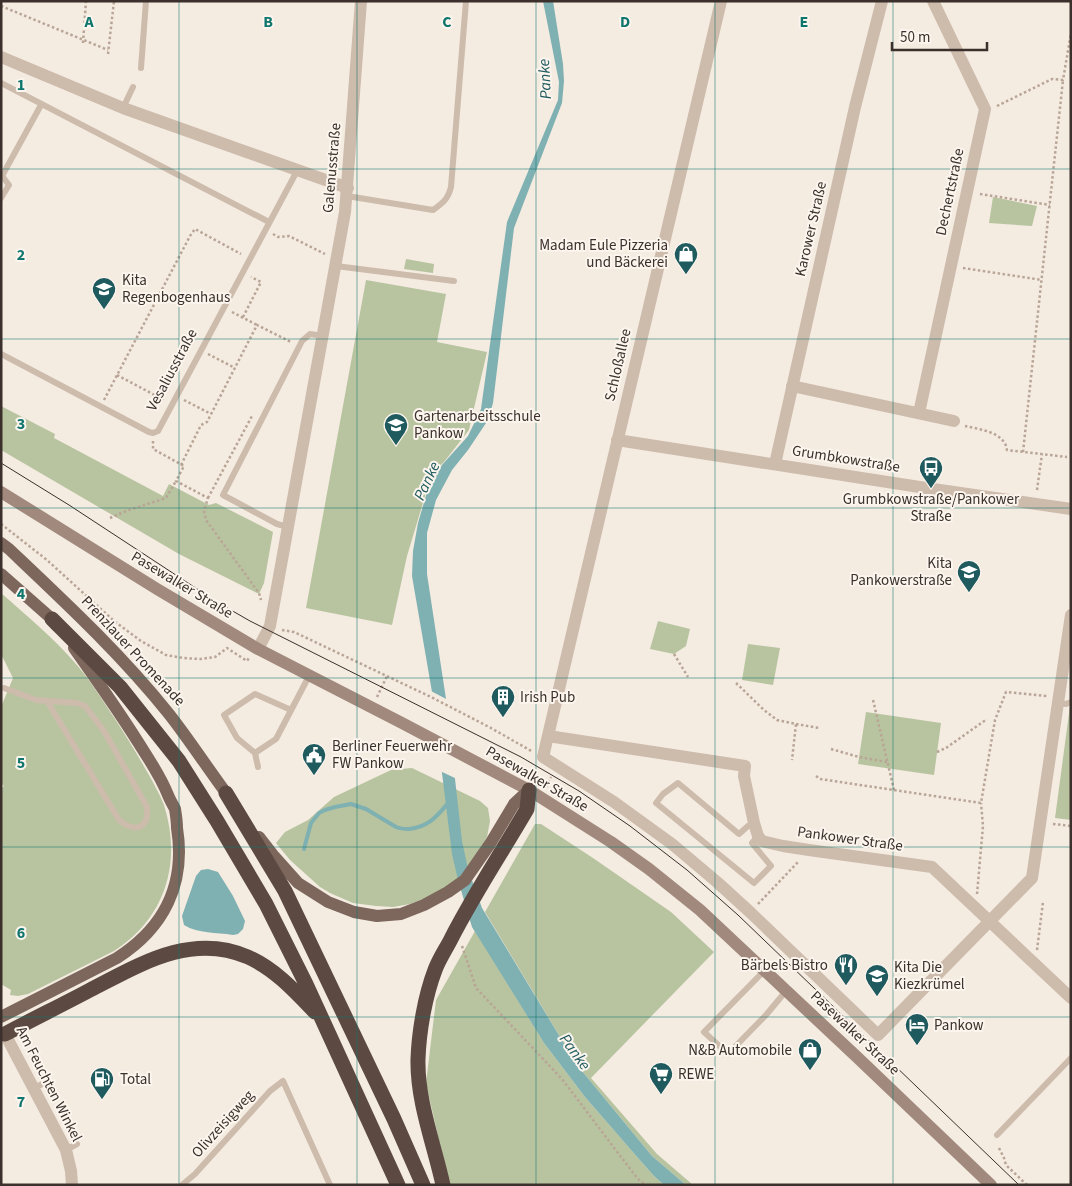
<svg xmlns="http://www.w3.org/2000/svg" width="1072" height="1186" font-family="'Source Sans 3',sans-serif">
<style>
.green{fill:#b8c4a0}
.water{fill:#7fb0b2}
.pier{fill:#f4ebe1}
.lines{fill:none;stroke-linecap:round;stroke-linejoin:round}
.stream{stroke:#7fb0b2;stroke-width:4}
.path{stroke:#b9a596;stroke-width:2.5;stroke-dasharray:2.5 2.5;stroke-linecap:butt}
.service{stroke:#cdbbac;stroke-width:6}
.minor{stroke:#cdbbac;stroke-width:12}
.secondary{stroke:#a18a7d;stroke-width:12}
.primary{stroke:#7d675c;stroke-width:12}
.motorway{stroke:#5c4a42;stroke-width:15}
.tram{stroke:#3b302b;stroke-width:1}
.grid{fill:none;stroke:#0f766e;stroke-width:1;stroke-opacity:0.55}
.labels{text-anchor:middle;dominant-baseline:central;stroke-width:4;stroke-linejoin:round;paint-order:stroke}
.street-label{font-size:15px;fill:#3b302b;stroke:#fbf5ee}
.poi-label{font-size:15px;fill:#3b302b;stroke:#fbf5ee;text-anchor:start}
.water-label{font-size:16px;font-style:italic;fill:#1f5a5e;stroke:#fbf5ee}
.grid-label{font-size:16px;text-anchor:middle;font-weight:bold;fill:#0f766e;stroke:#fbf5ee;stroke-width:4;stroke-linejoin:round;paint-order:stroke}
</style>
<rect width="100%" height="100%" fill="#f4ebe1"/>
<path class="green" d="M 993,197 L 1037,206 L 1032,226 L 989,223 Z
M 406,259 L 434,264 L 433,273 L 404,269 Z
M 366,280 L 446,294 L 437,342 L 487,352 L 469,430 L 444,462 L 432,473 L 407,556 L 392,625 L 306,608 Z
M 1,406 L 55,434 L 54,438 L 163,496 L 169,484 L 209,505 L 216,503 L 273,532 L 264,583 L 259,594 L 179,554 L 1,450 Z
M 1,593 C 27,616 54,638 76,664 C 91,681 103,701 115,719 C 127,737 138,756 149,775 C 154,784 160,795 164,805 C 182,862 166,918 114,951 L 28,994 L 18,996 L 10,995 L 11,990 L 1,984 L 1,789 L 4,786 L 1,783 L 1,707 L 13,678 L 1,654 Z
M 658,621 L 690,629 L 686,646 L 674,654 L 650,649 Z
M 748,644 L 780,648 L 773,685 L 742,680 Z
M 1070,706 L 1071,706 L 1071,820 L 1055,818 Z
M 866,712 L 941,723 L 934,775 L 858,764 Z
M 412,768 L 480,801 L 488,808 L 490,821 L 487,837 L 481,849 L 458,880 L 427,898 L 410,904 L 393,907 L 376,906 L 353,903 L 330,893 L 320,887 L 290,860 L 276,843 L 285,832 L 308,820 L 334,797 L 391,770 Z
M 535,824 L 541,824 L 593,858 L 671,912 L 714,952 L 591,1078 L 657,1154 L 693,1185 L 686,1185 L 652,1156 L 577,1065 L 485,912 Z
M 475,931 L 544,1043 L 585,1097 L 638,1158 L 654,1176 L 664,1185 L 449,1185 L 426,1083 L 436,1000 Z"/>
<path class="water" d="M 543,1 L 553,1 L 563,64 L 564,81 L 562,103 L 514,228 L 493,403 L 488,420 L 468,450 L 452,470 L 436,500 L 427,533 L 427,574 L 446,699 L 462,841 L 468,869 L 482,908 L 577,1065 L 652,1156 L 686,1185 L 664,1185 L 654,1176 L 638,1158 L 585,1097 L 544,1043 L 472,927 L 458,880 L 452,854 L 432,692 L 412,576 L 413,551 L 418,523 L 430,482 L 442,465 L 468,436 L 481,409 L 507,222 L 558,100 L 559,82 Z
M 208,869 L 218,872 L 233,896 L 245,921 L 243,929 L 238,934 L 233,935 C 216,932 199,934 184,925 L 182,916 L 196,876 L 201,870 Z"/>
<path class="pier" d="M 431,691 L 448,700 L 457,779 L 440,771 Z"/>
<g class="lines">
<path class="stream" d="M 304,849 L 311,823 L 319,813 L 325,810 L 335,807 L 351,804 L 366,809 L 396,827 C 401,829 404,829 409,829 C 429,827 437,816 449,802"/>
<path class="path" d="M 1,6 L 108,50
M 83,43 L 86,1
M 108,54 L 114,1
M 997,106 L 1052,79 L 1063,80 L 1071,33
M 980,194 L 1050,205
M 273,234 L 278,237 L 289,236 L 325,254
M 963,268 L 1042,280
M 232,312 L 257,325
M 243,317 L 261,282 L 251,277
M 208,354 L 235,368
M 117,375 L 164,400
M 104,400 L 190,236 L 195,229 L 241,254
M 184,400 L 211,414
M 965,426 C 978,429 996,431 1004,442 C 1006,444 1006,447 1007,450 L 1067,457
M 153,441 L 153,449 L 184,466 L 176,481 L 208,498 L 204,511 L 206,520 L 259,593 L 261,600
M 1023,452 L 1063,80
M 181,465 L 201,425 L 207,422 L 257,325 L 291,342
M 1037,490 L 1042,454
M 208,498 L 252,416
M 110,518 L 126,511 L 166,498 L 176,481
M 1,524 L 47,560 L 114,621 L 141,641 L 166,655 L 183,658 L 200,659 L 215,657 L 227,648 L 247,661 L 249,658
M 282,630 L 294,632 L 431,697 L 491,728 L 533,752
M 674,654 L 688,677
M 736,683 L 764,710 L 777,720 L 796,724 L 792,760
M 377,697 L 387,676
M 873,700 L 894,790
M 796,724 L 819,728
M 831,749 L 859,757 L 887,762
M 937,752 L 946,748 L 987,719
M 816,776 L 820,779 L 981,803 L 995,720 L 1006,692 L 1047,696
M 546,787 L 551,777
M 1053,824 L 1071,826
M 977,894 L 983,826 L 981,803
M 758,904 L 799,861
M 462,946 L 476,988 L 562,1079 L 637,1178 L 645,1185
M 1037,950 L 1043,902
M 999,1148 L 1004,1158 L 1006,1165 L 1027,1185"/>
<path class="service" d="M 141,68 L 146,1
M 1,83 L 269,222
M 123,108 L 133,87
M 347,196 L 433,210 C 443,203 448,199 451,187 L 466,1
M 1,198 L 9,185 L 2,176 L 41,105
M 336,266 L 454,281
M 1,354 L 149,432 L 153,433 L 158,431 L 297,171
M 288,527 L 277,524 L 223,495 L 302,341 L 310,334 L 323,336
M 4,688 L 36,700 L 77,703 L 85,706 L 104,731 L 147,807 C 149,829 135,833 119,820 L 47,701
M 1058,703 L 1066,704 L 1071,702
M 255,753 L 237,738 L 224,715 L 255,694 L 291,710
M 258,767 L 255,753 L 276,739 L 309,676
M 754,823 L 748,826 L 739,834 L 678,783 L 663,794 L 656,803 L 754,883 L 771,866 L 752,843 L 758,836
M 764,971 L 704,1032 L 728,1054 L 766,1015 L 786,991
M 34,1088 L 46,1082
M 997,1135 L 1071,1058
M 66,1150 L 77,1144
M 182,1185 L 195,1174 L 270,1091 L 283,1081 L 330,1185"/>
<path class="minor" d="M 721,1 L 543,757 L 614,802 L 672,844 L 717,882 L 751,913 L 878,1035 L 1032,878 L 1071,615
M 1,57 L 123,108 L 348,188
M 792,386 L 954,421
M 919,413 L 985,109 L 933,1
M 617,440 L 926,488 L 1071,509
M 775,464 L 855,107 L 882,1
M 258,649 L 270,626 L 345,212 L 361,1
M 548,736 L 745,766 L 744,776 L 754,823 L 758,836 L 762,841 L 783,846 L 809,850 L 932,867 L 1071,998
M 5,1034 L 66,1150 L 71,1171 L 72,1185"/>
<path class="secondary" d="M 1,492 L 157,589 L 258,649 L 402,723 L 529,790 L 611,842 L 649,869 L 700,910 L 858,1058 L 991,1185"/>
<path class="primary" d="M 1,543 L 9,549 C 65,602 121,654 169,714 C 191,742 210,772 232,801
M 1,574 L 52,619 L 57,626
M 259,837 L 273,855 L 298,883 L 328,902 L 354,912 L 377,916 L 401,914 L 424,905 L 448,892 L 465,880 L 490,844 L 514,804 L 529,790
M 1,1017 L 117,958 C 164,928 186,884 177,828 C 177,822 176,815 175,809 C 173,805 170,800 168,795 C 160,775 150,761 138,742 C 118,710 96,679 74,648"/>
<path class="motorway" d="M 52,619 L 120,687 L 179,761 L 217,821 L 266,904 L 306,984 L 398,1185
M 226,793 L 285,891 L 394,1119 L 423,1185
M 5,1034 C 33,1019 62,1005 90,990 C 139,965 191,932 248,957 C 275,969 295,991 315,1012
M 443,1185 C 434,1144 417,1101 418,1059 C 419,1031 425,996 435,970 C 439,959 446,949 451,939 C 474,894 502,852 527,809 L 529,790"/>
<path class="tram" d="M 1,463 L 69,505 L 217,602 L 250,621 L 521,757 L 579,791 L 630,826 L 687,870 L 738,915 L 1019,1185"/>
</g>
<path class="grid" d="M 179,1 L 179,1185M 357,1 L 357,1185M 536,1 L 536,1185M 715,1 L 715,1185M 893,1 L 893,1185M 1,169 L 1071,169M 1,339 L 1071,339M 1,508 L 1071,508M 1,678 L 1071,678M 1,847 L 1071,847M 1,1017 L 1071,1017"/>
<defs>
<g id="shop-pin" transform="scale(1.25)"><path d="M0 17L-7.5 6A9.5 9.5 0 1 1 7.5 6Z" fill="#1f5a5e" stroke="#fbf5ee"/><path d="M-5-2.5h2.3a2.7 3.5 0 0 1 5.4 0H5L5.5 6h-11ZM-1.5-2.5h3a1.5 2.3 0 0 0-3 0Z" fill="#fff"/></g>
<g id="school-pin" transform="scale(1.25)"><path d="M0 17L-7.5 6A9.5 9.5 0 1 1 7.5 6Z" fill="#1f5a5e" stroke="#fbf5ee"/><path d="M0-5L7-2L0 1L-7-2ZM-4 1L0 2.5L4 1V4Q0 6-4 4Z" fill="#fff"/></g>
<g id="bus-pin" transform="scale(1.25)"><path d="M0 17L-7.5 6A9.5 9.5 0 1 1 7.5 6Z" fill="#1f5a5e" stroke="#fbf5ee"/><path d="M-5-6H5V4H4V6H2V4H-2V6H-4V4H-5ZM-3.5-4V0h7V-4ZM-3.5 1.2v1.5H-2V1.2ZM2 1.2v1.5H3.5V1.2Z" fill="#fff"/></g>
<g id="building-pin" transform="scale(1.25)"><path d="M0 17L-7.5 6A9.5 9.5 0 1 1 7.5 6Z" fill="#1f5a5e" stroke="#fbf5ee"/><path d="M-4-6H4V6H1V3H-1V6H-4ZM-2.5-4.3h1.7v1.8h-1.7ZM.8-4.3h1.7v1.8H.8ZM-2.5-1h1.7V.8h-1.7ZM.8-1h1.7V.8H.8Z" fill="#fff"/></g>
<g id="civic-pin" transform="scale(1.25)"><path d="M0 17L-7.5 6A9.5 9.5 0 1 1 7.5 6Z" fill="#1f5a5e" stroke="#fbf5ee"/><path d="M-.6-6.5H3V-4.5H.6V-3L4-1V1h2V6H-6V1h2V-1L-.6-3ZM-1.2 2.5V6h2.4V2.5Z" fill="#fff"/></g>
<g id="restaurant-pin" transform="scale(1.25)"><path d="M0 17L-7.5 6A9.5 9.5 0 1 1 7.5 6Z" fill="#1f5a5e" stroke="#fbf5ee"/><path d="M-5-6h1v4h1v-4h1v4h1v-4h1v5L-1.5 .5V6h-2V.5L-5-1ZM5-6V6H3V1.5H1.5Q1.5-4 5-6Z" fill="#fff"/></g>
<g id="hotel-pin" transform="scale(1.25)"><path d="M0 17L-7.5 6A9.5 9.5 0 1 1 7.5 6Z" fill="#1f5a5e" stroke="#fbf5ee"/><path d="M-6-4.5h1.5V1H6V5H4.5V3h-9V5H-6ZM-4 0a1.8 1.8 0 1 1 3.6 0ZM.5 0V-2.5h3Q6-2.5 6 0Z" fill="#fff"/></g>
<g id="supermarket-pin" transform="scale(1.25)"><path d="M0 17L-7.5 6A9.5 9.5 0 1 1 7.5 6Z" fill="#1f5a5e" stroke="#fbf5ee"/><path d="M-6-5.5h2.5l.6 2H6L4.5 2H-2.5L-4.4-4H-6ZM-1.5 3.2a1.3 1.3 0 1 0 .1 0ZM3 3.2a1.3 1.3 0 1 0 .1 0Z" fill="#fff"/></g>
<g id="fuel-pin" transform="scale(1.25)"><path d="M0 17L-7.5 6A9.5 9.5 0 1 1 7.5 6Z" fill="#1f5a5e" stroke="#fbf5ee"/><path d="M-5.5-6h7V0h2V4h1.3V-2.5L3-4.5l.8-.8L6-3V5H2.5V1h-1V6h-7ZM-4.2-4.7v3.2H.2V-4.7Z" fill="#fff"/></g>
</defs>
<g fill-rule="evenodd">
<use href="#shop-pin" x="686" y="254"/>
<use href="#school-pin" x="104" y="289"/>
<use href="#school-pin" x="396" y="425"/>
<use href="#bus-pin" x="931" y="468"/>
<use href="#school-pin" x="969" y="572"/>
<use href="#building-pin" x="503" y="697"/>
<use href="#civic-pin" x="314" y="755"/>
<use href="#restaurant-pin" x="846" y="965"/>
<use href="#school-pin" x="877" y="976"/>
<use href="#hotel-pin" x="917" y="1025"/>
<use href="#shop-pin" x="810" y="1050"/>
<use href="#supermarket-pin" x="661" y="1074"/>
<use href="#fuel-pin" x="102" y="1079"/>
</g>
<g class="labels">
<g class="street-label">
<text transform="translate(332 168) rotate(-85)">Galenusstraße</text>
<text transform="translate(950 192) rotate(-78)">Dechertstraße</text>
<text transform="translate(811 229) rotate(-77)">Karower Straße</text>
<text transform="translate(618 365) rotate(-77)">Schloßallee</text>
<text transform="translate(172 370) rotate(-62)">Vesaliusstraße</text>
<text transform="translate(846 459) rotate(9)">Grumbkowstraße</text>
<text transform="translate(182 585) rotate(31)">Pasewalker Straße</text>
<text transform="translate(133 651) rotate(47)">Prenzlauer Promenade</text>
<text transform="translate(537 779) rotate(30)">Pasewalker Straße</text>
<text transform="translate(850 839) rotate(8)">Pankower Straße</text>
<text transform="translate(855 1033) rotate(43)">Pasewalker Straße</text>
<text transform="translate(49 1084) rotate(63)">Am Feuchten Winkel</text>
<text transform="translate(223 1124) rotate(-48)">Olivzeisigweg</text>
</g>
<g class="poi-label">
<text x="668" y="245" text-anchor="end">Madam Eule Pizzeria<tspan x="668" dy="17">und Bäckerei</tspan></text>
<text x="122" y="280">Kita<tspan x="122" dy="17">Regenbogenhaus</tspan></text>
<text x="414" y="416">Gartenarbeitsschule<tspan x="414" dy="17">Pankow</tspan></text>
<text x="931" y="499" text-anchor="middle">Grumbkowstraße/Pankower<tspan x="931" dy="17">Straße</tspan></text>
<text x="952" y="563" text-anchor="end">Kita<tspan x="952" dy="17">Pankowerstraße</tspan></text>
<text x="520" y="697">Irish Pub</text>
<text x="332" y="746">Berliner Feuerwehr<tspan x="332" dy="17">FW Pankow</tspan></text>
<text x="828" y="965" text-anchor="end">Bärbels Bistro</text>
<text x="894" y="967">Kita Die<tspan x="894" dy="17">Kiezkrümel</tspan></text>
<text x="934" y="1025">Pankow</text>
<text x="792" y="1050" text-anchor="end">N&amp;B Automobile</text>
<text x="678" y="1074">REWE</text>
<text x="120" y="1079">Total</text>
</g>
<g class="water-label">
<text transform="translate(545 79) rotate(-93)">Panke</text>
<text transform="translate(427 481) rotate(-65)">Panke</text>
<text transform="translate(575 1052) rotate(54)">Panke</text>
</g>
</g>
<g class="grid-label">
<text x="89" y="27">A</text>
<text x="268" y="27">B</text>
<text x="447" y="27">C</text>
<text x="625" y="27">D</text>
<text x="804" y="27">E</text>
<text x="21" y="90">1</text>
<text x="21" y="260">2</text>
<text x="21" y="429">3</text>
<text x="21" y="599">4</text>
<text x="21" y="768">5</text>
<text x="21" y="938">6</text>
<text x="21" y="1107">7</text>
</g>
<rect width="1072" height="1186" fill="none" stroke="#3b302b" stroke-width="5"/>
<path d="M892 42v8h95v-8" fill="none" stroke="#3b302b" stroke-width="2.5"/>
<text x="900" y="42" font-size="15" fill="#3b302b" stroke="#fbf5ee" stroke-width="4" paint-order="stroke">50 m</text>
</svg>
